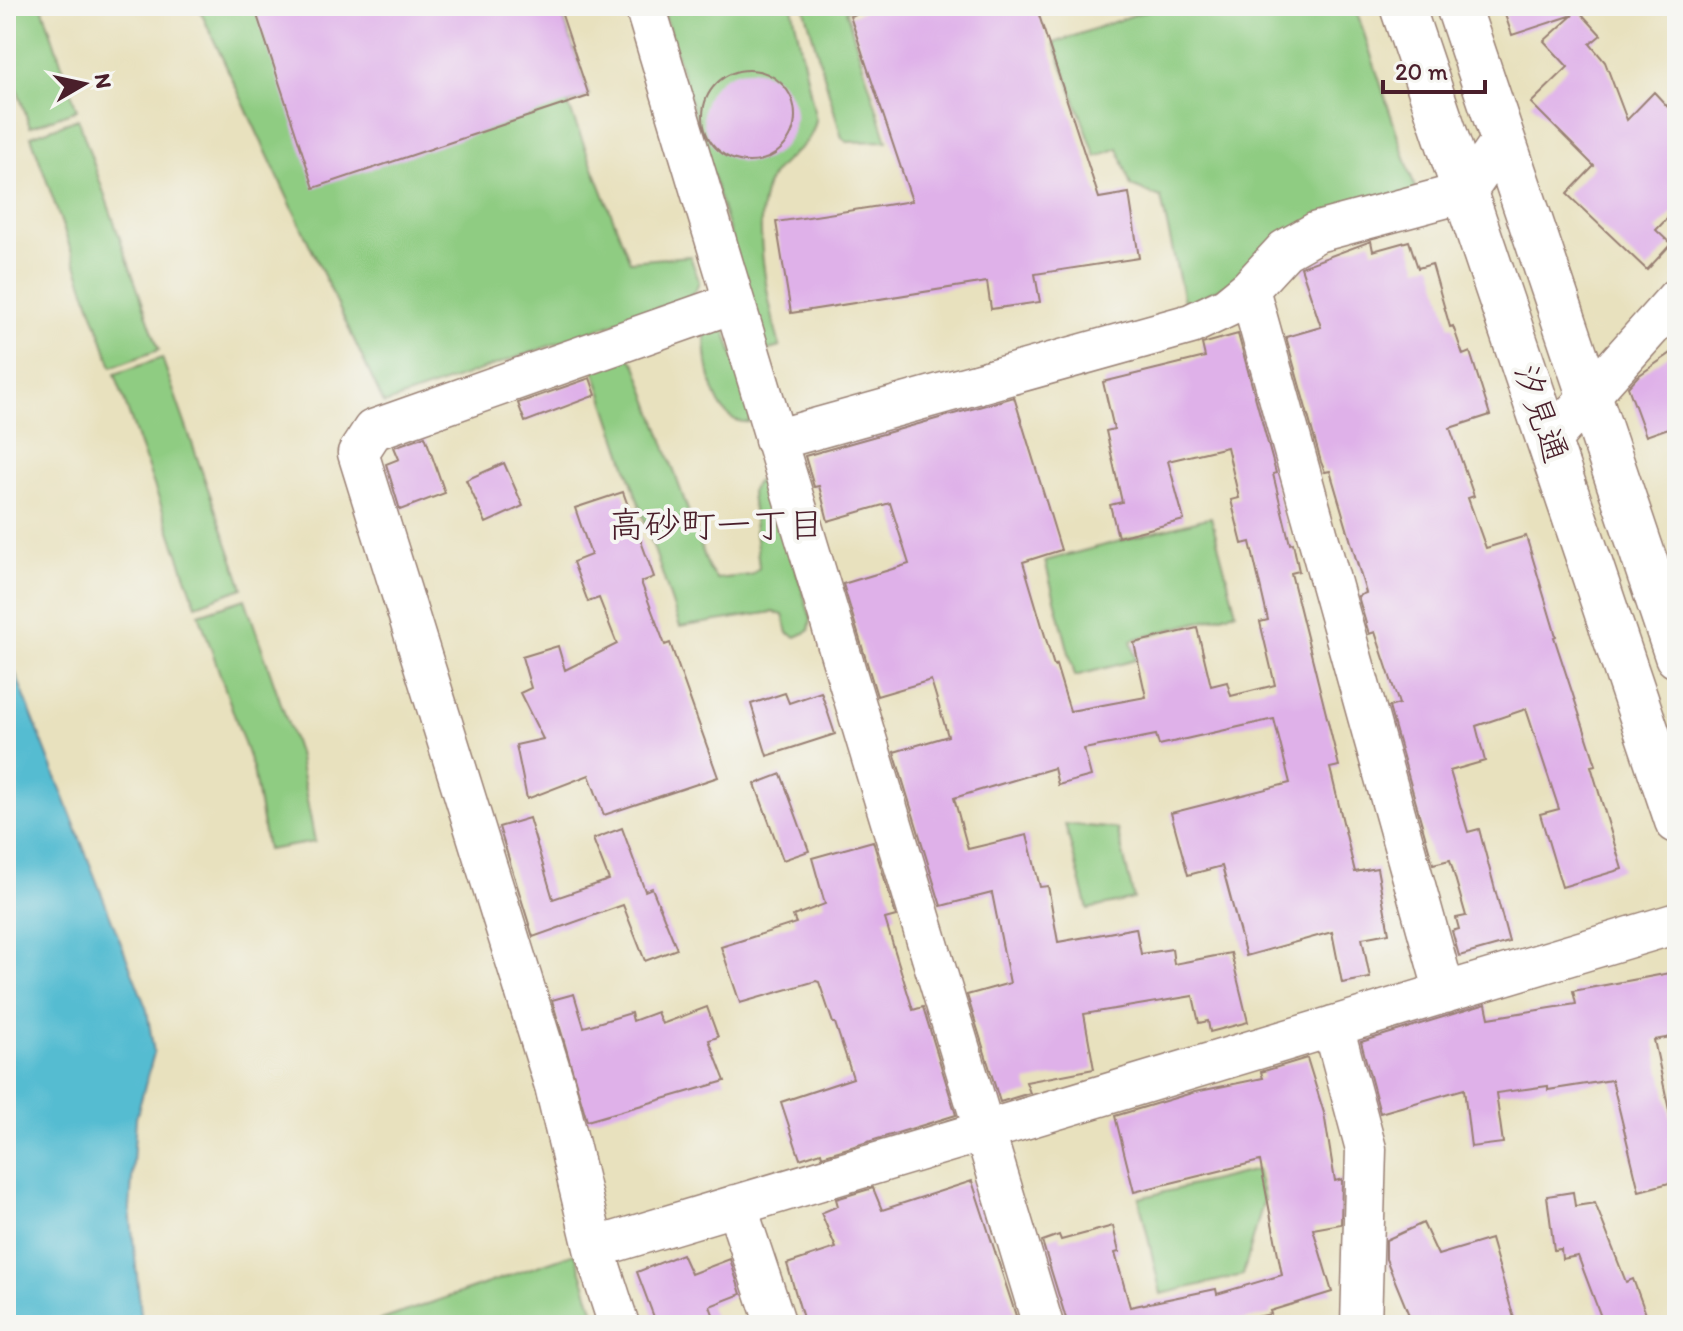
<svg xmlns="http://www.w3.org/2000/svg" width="1683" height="1331" font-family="Itim,'Klee One',sans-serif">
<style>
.green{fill:#8fcc82;stroke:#6c7656;stroke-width:2}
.water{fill:#54bcd1;stroke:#4f6e7e;stroke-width:2}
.building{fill:#dfb1e9}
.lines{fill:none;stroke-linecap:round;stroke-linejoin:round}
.minor-casing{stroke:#998074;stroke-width:43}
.tertiary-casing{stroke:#998074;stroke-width:47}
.minor{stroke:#fff;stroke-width:40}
.tertiary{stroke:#fff;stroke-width:44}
.labels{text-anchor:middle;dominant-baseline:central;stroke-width:8;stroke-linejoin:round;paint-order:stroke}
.street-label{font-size:34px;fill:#4a1f2b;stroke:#f6f6f2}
.neighbourhood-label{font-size:36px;fill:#4a1f2b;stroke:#f6f6f2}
</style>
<rect width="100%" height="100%" fill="#f6f6f2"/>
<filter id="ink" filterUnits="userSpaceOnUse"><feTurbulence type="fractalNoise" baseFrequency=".0125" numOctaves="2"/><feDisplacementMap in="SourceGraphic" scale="16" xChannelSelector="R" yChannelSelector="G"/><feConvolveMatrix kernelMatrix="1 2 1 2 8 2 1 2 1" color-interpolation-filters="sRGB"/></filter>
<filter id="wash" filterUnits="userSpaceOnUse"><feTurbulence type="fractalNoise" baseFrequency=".006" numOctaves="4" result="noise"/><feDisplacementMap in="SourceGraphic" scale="32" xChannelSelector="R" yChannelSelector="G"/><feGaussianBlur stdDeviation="1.8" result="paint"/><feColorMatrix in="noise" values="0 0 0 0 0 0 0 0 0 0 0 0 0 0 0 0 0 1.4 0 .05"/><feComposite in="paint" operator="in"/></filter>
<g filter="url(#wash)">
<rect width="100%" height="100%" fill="#e8e1be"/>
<path class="green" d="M 6,6 L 42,6 L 77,110 L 30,127 L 6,55 Z
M 198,6 L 559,6 L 589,96 L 568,104 L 630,261 L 690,256 L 699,281 L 696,290 L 686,298 L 384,404 Z
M 662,6 L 792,6 L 816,120 C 811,147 791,152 775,172 C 746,207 769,306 780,347 L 765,351 Z
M 804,6 L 859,6 L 846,11 L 887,141 L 847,142 L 842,138 Z
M 1159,6 L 1355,6 L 1417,194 L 1185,305 L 1161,198 L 1131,186 L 1118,148 L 1096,157 L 1054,43 Z
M 78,119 L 159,350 L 112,367 L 31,136 Z
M 716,328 L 725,330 L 752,413 L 749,422 C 712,426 705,359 705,333 Z
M 629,357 L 636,365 L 709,569 L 717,579 L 751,575 L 759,568 L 751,492 L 756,482 L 768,477 L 811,619 L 809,631 L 796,637 L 788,633 L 783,615 L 773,612 L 680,627 L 594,369 Z
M 162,358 L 243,588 L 196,605 L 115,374 Z
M 1211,517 L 1236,612 L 1131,640 L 1136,660 L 1075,676 L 1045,561 Z
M 245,599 L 298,753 L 315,842 L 267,850 L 253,769 L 199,614 Z
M 1065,824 L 1117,829 L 1134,899 L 1088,909 Z
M 1257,1170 L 1264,1199 L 1243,1275 L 1161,1294 L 1139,1198 Z
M 575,1253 L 598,1325 L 367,1325 Z"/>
<path class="water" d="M 6,649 L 147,1010 L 154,1053 L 136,1118 L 130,1209 L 142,1324 L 140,1325 L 6,1325 Z"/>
<g id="blocks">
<path class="building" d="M 254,6 L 559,6 L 589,96 L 314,188 Z
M 879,6 L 1036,6 L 1099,198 L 1129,193 L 1139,258 L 1035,274 L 1040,302 L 991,309 L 987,282 L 791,313 L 776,222 L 912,201 L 850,16 Z
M 1502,6 L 1583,6 L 1584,11 L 1580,12 L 1601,35 L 1590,44 L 1605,62 L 1627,120 L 1654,92 L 1677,117 L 1677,208 L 1656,230 L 1671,244 L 1647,270 L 1567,194 L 1594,166 L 1531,103 L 1568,67 L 1544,41 L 1573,15 L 1512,35 Z
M703 116a46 46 0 1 1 92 0a46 46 0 1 1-92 0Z
M 1371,241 L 1373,251 L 1409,241 L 1418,268 L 1432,264 L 1450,327 L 1453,326 L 1463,355 L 1470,352 L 1490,415 L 1450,428 L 1474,496 L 1468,498 L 1486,548 L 1526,536 L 1556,636 L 1554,637 L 1596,765 L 1591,766 L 1622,869 L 1562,887 L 1540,814 L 1559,809 L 1526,709 L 1476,726 L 1485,761 L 1450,771 L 1468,832 L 1479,829 L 1509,942 L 1459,956 L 1452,931 L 1459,929 L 1456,918 L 1466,916 L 1450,860 L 1433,864 L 1389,707 L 1399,704 L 1375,632 L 1369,634 L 1358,596 L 1366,593 L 1330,471 L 1325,472 L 1321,462 L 1286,337 L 1321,327 L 1301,267 Z
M 1238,334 L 1276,473 L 1273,474 L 1290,544 L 1293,543 L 1299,571 L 1291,573 L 1339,766 L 1330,768 L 1355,872 L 1377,868 L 1389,933 L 1362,938 L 1370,978 L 1342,983 L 1332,932 L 1246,956 L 1222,866 L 1188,875 L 1171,813 L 1290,783 L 1274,719 L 1159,745 L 1156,735 L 1084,749 L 1091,776 L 1058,785 L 1054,768 L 954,798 L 968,849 L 1027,835 L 1040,887 L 1048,886 L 1058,942 L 1136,928 L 1141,954 L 1172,949 L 1174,964 L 1231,953 L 1248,1022 L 1210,1032 L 1208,1021 L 1199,1023 L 1193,996 L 1084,1014 L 1094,1069 L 1026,1082 L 1030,1093 L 1000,1102 L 967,995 L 1010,983 L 992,893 L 941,906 L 894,752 L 948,736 L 931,680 L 877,696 L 843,584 L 909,564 L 890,503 L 828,521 L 819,486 L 814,487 L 805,456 L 1014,397 L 1061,550 L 1023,562 L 1054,666 L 1056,665 L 1070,711 L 1146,697 L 1134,643 L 1197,628 L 1211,686 L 1227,682 L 1231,696 L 1275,685 L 1260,622 L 1268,620 L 1250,542 L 1242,544 L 1231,500 L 1239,498 L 1227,447 L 1168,461 L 1184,520 L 1118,537 L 1110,505 L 1122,502 L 1106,431 L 1114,429 L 1103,382 L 1205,357 L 1202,344 Z
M 1677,349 L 1677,425 L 1646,436 L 1628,387 L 1638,376 Z
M 590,378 L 596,395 L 525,422 L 518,403 Z
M 425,436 L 445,493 L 400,510 L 386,464 L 399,459 L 394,447 Z
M 504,463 L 523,506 L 486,523 L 466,480 Z
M 623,492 L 654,577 L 641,582 L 665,645 L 670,643 L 718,777 L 604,815 L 589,775 L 527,799 L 516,745 L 543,739 L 520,693 L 531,688 L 522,657 L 558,646 L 565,670 L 617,644 L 599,598 L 588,602 L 573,562 L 591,555 L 575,508 Z
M 821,692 L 835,734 L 767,756 L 751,704 L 785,693 L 789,703 Z
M 781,774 L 809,851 L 783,860 L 755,784 Z
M 529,818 L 553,899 L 609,880 L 593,839 L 622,828 L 645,891 L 652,888 L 677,949 L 645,961 L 623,905 L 533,937 L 499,827 Z
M 873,841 L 896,916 L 885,919 L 913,1010 L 923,1007 L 956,1115 L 822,1156 L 821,1152 L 800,1159 L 781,1102 L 853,1078 L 835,1023 L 833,1023 L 819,982 L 816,981 L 740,1003 L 721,947 L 796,923 L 793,916 L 825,904 L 812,858 Z
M 1670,973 L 1677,1009 L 1677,1036 L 1654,1040 L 1677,1147 L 1677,1181 L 1639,1191 L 1612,1080 L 1548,1090 L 1548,1086 L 1496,1093 L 1503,1143 L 1471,1147 L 1464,1089 L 1380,1113 L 1361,1042 L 1486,1004 L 1489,1018 L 1576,1004 L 1573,991 Z
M 574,994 L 584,1027 L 631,1013 L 633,1021 L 657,1012 L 662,1024 L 707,1007 L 718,1037 L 709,1040 L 725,1081 L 587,1121 L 552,1000 Z
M 1307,1058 L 1324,1113 L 1335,1181 L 1342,1179 L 1341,1224 L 1313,1229 L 1332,1292 L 1270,1311 L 1271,1314 L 1219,1325 L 1068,1325 L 1042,1241 L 1059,1235 L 1061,1240 L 1113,1226 L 1119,1252 L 1115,1253 L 1130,1307 L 1216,1289 L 1217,1294 L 1282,1275 L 1260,1161 L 1134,1192 L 1115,1116 L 1195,1092 L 1263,1078 L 1261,1072 Z
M 972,1181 L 1019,1325 L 805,1325 L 787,1264 L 836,1248 L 821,1213 L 838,1206 L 836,1199 L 873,1188 L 882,1210 Z
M 1573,1192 L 1575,1206 L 1595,1203 L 1626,1282 L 1633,1279 L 1650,1325 L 1604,1325 L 1578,1256 L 1562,1259 L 1561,1249 L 1554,1250 L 1547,1196 Z
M 1423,1223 L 1438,1255 L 1491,1239 L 1516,1325 L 1413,1325 L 1386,1259 L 1386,1240 Z
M 682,1254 L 691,1274 L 730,1259 L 741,1294 L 710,1306 L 717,1325 L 657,1325 L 637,1272 Z"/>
</g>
</g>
<g filter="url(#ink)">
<use href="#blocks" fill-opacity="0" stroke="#998074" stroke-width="2"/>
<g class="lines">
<g class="minor-casing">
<path id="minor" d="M 645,6 L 1043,1325
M 1249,289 L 1445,993
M 775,440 L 1191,324 L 1227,307 L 1249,289 L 1285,250 L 1317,232 L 1466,192 L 1503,139
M 1550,440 L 1677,298
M 1333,1026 L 1366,1149 L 1361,1325
M 736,1205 L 776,1325
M 594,1248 L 1677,923
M 619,1325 L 594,1248 L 555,1086 L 358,453 L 373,430 L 733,303"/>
</g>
<g class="tertiary-casing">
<path id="tertiary" d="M 1402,6 L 1677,821
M 1458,6 L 1677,656"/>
</g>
<use href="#minor" class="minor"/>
<use href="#tertiary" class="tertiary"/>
</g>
</g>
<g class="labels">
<g class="street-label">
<text transform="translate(1541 413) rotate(71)">汐見通</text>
</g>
<g class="neighbourhood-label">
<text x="716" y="524">高砂町一丁目</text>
</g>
</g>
<rect width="1683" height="1331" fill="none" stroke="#f6f6f2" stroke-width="32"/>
<g transform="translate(84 84) rotate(81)" stroke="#f6f6f2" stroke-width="6" paint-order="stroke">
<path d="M0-6L14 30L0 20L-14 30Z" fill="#4a1f2b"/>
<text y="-12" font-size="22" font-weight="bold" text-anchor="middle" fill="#4a1f2b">N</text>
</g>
<path d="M1383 80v12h102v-12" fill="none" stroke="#4a1f2b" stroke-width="4"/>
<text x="1395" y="80" font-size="24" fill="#4a1f2b" stroke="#f6f6f2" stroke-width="6" paint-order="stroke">20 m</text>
</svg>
